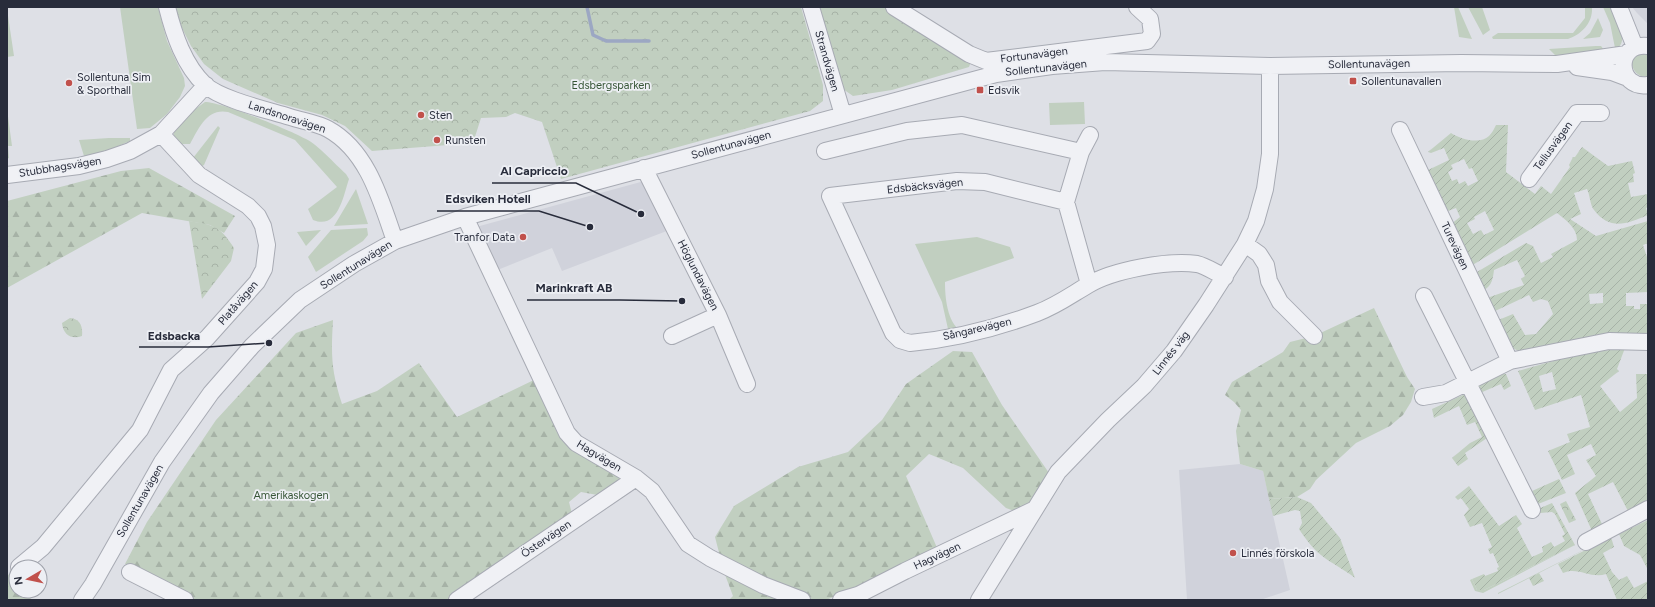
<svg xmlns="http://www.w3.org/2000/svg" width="1655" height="607" font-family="Figtree,sans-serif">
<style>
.built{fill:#d0d2db}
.grass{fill:#c1cfc0}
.forest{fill:url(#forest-firs)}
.park{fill:url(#park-crowns)}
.garden{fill:url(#garden-furrows);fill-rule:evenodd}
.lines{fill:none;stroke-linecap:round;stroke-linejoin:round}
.stream{stroke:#9ca7c3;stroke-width:3.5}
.minor-casing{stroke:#a7aab3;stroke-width:18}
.minor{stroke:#f0f1f5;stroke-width:16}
.poi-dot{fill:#c1514c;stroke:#edeff4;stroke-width:1.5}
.labels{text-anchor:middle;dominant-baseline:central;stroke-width:3.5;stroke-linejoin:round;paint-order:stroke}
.street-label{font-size:11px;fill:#282c3b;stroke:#edeff4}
.poi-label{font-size:11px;fill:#282c3b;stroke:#edeff4;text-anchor:start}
.park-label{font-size:11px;fill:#375637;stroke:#edeff4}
.leader{fill:none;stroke:#282c3b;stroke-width:1.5}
.callout-dot{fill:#282c3b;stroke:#edeff4;stroke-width:1.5}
.callout-label{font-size:12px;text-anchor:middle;font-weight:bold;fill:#282c3b;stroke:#edeff4;stroke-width:3.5;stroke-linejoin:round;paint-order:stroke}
</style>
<defs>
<pattern id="forest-firs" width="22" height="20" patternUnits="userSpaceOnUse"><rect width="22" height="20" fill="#c1cfc0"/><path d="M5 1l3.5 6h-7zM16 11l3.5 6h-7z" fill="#a6b2a6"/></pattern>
<pattern id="park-crowns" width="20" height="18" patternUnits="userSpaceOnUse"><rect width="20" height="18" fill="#c1cfc0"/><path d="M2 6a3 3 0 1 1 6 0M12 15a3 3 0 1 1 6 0" fill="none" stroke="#a6b2a6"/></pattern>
<pattern id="garden-furrows" width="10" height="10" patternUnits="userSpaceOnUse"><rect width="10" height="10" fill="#c1cfc0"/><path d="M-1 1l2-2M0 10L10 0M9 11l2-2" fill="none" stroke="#a6b2a6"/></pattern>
</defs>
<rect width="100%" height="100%" fill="#dee0e6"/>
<path class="built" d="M 1632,7 L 1648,7 L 1648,24 L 1637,13 Z
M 648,180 L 672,229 L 562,271 L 552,248 L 495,271 L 476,227 Z
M 1240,464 L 1263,471 L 1290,590 L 1260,600 L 1187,600 L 1179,470 Z"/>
<path class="grass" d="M 120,7 L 158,7 L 167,41 L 184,78 L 185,86 L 180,97 L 167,114 L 150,128 L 137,129 Z
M 1454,7 L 1458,7 L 1472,39 L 1459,37 Z
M 1468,7 L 1482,7 L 1490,30 L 1483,35 Z
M 1585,7 L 1592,7 C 1593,23 1582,34 1568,39 L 1493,39 L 1492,37 L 1498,33 L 1573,33 L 1585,18 Z
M 1603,7 L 1615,7 C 1618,19 1629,39 1617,49 L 1615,48 L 1610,23 Z
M 7,9 L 14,56 L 7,57 Z
M 1598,18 L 1603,30 L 1600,37 L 1583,39 L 1590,33 Z
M 1596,46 L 1601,46 L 1604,50 L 1586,57 L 1555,55 L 1549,49 Z
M 1636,54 L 1648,54 L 1648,77 C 1637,77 1633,71 1631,61 Z
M 205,102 C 222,102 290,130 306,139 C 318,145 335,164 346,174 L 349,179 C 343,197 338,230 313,220 L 308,209 L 337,187 L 295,140 L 228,112 C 207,108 199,128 190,144 L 178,144 L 174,139 L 174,129 L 194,110 Z
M 1084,102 L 1085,124 L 1050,125 L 1049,103 Z
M 7,109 L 12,146 L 8,146 L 9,158 L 7,159 Z
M 218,126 L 220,128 L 204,165 L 200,167 L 193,158 Z
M 109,138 L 130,138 L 130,141 L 102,153 L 84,156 L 79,140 Z
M 356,189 L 368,224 L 334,226 Z
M 367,228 L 368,235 L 363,241 L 316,272 L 308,257 L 331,230 Z
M 321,230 L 306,246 L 297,232 Z
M 977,237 L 1010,247 L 1014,258 L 945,282 C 945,297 947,322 961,331 L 946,333 L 948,329 L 942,302 L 915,244 Z
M 1611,536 L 1498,594 L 1498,593 Z
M 1575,545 L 1483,593 L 1475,591 L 1470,580 L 1472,579 L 1477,590 L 1484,590 Z"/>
<path class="forest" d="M 149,168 L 235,216 L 224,233 L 210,225 L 142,213 L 7,288 L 7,201 L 121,171 Z
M 1374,308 L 1407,377 L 1415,389 L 1411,402 L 1403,415 L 1390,426 L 1356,443 L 1316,480 L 1310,489 L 1297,497 L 1269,499 L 1263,471 L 1240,464 L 1236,431 L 1241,410 L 1234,402 L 1225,395 L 1232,382 L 1283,352 L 1290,342 L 1314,336 Z
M 333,320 C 331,355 331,370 342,404 L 377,391 L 419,363 L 457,417 L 538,378 L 550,412 L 627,479 L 603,496 L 581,492 L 569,502 L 572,514 L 450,600 L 189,600 L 125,564 L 147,522 L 216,420 L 296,333 Z
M 953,351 L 972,352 L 1002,405 L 1049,473 L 1030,504 L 1017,512 L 1006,508 L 963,468 L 929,454 L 906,476 L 938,550 L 914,557 L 894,572 L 826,600 L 729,600 L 733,596 L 724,572 L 715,537 L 734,506 L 798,467 L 848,452 L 882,420 L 906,384 Z
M 7,574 L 16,578 L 16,591 L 24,591 L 32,600 L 7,600 Z"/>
<path class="park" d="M 174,7 L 801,7 L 823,85 L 823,101 L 810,111 L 561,179 L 542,122 L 515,113 L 506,117 L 481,118 L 473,143 L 372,151 L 345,126 L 322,115 L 278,103 L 223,79 L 204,64 L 191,46 L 177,18 Z
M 818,7 L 888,7 L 972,59 L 969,67 L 892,90 L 853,96 L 843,89 Z
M 189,221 C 214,225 220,226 234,248 L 231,261 L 202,299 Z
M 70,318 C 80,319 83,326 82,336 C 72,340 63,335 62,323 Z
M 1566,501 L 1576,520 L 1569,523 L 1560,504 Z"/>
<path class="garden" d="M 1496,125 L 1508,125 L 1506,172 L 1535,194 L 1541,186 L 1551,194 L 1570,167 L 1569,165 L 1573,157 L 1575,157 L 1582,147 L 1608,166 L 1632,161 L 1635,173 L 1633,174 L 1634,182 L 1628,183 L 1631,197 L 1648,194 L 1648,207 L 1646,208 L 1648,215 C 1627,224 1610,231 1594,210 C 1590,205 1590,195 1587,189 L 1574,193 L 1581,214 L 1570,219 L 1596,236 L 1648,221 L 1648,243 L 1643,245 L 1648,260 L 1648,292 L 1626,293 L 1626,306 L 1634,306 L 1634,309 L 1640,309 L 1640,304 L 1648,304 L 1648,336 L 1619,336 L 1571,341 L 1522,352 C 1506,348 1503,335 1496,321 L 1513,314 L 1525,335 L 1536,334 L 1553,314 L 1548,301 L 1541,299 L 1533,302 L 1529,295 L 1493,312 L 1487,298 L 1524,285 L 1521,279 L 1525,276 L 1517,260 L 1494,270 C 1493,278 1492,286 1484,290 L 1477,272 L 1526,243 L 1533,246 L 1541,263 L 1553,257 L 1551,254 L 1577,240 C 1577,228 1566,220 1557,213 L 1471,266 L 1451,224 L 1460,217 L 1456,208 L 1445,212 L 1426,171 L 1449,160 L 1444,148 L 1431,153 L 1428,152 L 1451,133 C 1460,139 1480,145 1489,136 C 1492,133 1494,129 1496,125 ZM 1464,159 L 1469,169 L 1472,168 L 1478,181 L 1468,186 L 1465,181 L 1459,184 L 1457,179 L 1452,181 L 1448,172 L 1453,169 L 1451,165 ZM 1485,211 L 1494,230 L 1484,235 L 1481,230 L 1473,234 L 1467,223 L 1475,219 L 1474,217 ZM 1603,293 L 1603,303 L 1590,304 L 1589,294 Z
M 1625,348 L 1617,369 L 1619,371 L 1600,386 L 1620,412 L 1637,398 L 1636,374 L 1648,374 L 1648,501 L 1628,511 L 1613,482 L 1588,494 L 1602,524 L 1592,531 L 1575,493 L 1596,476 L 1586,460 L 1596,455 L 1591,444 L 1567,455 L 1575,474 L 1562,480 L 1548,451 L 1570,442 L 1567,434 L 1590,427 L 1581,395 L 1535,410 L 1518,371 L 1578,354 ZM 1552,372 L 1556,389 L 1543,392 L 1539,376 Z
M 1503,374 L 1506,374 L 1511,386 L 1504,390 L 1501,384 L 1480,393 L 1478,386 Z
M 1465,394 L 1490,436 L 1465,453 L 1468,459 L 1458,466 L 1452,458 L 1470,443 L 1482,437 L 1475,422 L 1467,425 L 1459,406 L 1434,418 L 1432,409 Z
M 1559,479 L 1566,493 L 1538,504 L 1532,491 Z
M 1469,486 L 1499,526 L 1516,515 L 1522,524 L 1517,528 L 1532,557 L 1543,552 L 1542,547 L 1551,542 L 1554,547 L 1565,541 L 1562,536 L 1565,534 L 1555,514 L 1552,512 L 1540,513 L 1538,509 L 1552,503 L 1575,545 L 1484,590 L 1477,590 L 1472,579 L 1484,574 L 1485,576 L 1498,571 L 1497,568 L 1499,567 L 1493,553 L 1490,554 L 1488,549 L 1492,547 L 1482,523 L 1470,527 L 1464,515 L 1469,509 L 1461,498 L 1458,500 L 1455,497 Z
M 1297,497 L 1311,503 L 1340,538 L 1355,578 C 1344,569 1332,564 1321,555 C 1312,548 1305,538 1299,529 L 1302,523 L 1300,511 L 1295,510 L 1273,516 L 1269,499 Z
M 1648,520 L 1648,580 L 1647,568 L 1640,555 L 1624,546 L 1619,534 Z
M 1611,537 L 1614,547 L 1603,553 L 1612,572 L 1619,580 L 1627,576 L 1634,588 L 1648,581 L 1648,600 L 1617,600 L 1606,574 C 1591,579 1577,566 1563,573 L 1558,564 Z
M 1539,573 L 1544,581 L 1533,586 L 1529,578 Z"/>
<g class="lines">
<path class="stream" d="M 587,7 L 593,35 L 606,41 L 649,41"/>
<g class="minor-casing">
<path id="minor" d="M 167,7 C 174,35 184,65 205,85 C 222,100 268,110 290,117 C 302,121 317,123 328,129 C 368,151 381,201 395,241
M 811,7 L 843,115
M 894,7 L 969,54 L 986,61 L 1147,41 L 1152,34 L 1150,19 L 1137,7
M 1619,7 L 1635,47
M 1648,46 C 1614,42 1617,90 1648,85
M 1577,67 L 1612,72 L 1628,78
M 1400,130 L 1510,361
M 825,151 L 907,131 L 962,125 L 1081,152
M 644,168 L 718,315 L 747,384
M 7,175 L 79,166 L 107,159 L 130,151 L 161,134 L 206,85
M 1529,179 L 1577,113 L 1601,113
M 1066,202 L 1081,152 L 1090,135
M 465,217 L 567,433 L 576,443 L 636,478 L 652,491 L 688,544 L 710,558 L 763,585 L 802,600
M 1245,244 L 1259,254 L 1266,265 L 1269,281 L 1280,302 L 1314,336
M 1089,284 L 1066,202 L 985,182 L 957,181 L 830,196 L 893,333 L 900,340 L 910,343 C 953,339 997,328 1037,313 C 1056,306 1071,295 1088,285 C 1113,270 1168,260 1197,264 C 1206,266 1216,273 1225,277
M 1424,296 L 1532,510
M 672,336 L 718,315
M 1423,397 L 1446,393 L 1510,361 L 1609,341 L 1648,342
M 1586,542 L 1648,509
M 19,567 L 43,547 L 140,430 L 171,370 L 207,338 L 257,282 L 264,269 L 267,245 L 263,226 L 258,216 L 248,206 L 199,175 L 161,134
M 130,572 L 185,600
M 82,600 L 93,584 L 162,462 L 211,393 L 252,346 L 300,300 L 354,264 L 395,241 L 465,217 L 565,190 L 996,74 L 1052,66 L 1105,62 L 1270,66 L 1461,63 L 1557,64 L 1627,54
M 457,600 L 636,478
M 841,600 L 858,595 L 905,571 L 1033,510
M 979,600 L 1058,472 L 1108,420 L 1144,386 L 1174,351 L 1206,305 L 1245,244 L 1256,221 L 1265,189 L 1270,154 L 1270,66"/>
</g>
<use href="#minor" class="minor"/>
</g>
<g class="poi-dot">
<rect x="1349" y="77" width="8" height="8" rx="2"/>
<circle cx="69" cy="83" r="4"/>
<rect x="976" y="86" width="8" height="8" rx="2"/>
<circle cx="421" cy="115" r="4"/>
<circle cx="437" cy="140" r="4"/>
<circle cx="523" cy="237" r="4"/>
<circle cx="1233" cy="553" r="4"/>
</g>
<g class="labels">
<g class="street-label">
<text transform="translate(1034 55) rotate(-7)">Fortunavägen</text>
<text transform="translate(827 61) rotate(74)">Strandvägen</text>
<text transform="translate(1369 64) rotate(-1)">Sollentunavägen</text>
<text transform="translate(1046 68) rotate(-6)">Sollentunavägen</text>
<text transform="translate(287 117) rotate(18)">Landsnoravägen</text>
<text transform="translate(731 145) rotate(-15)">Sollentunavägen</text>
<text transform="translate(1553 146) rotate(-54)">Tellusvägen</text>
<text transform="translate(60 167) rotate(-9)">Stubbhagsvägen</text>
<text transform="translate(925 186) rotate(-6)">Edsbäcksvägen</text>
<text transform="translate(1455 246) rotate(65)">Turevägen</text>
<text transform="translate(356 265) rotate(-32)">Sollentunavägen</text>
<text transform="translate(698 275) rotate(63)">Höglundavägen</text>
<text transform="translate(238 303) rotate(-49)">Platåvägen</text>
<text transform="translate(977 329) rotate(-13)">Sångarevägen</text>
<text transform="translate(1171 353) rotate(-52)">Linnés väg</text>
<text transform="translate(599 456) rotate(31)">Hagvägen</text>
<text transform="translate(140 501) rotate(-60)">Sollentunavägen</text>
<text transform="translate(546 539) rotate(-34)">Östervägen</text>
<text transform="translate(937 556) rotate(-25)">Hagvägen</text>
</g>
<g class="poi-label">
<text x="77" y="77">Sollentuna Sim<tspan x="77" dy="13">&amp; Sporthall</tspan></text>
<text x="1361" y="81">Sollentunavallen</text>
<text x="988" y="90">Edsvik</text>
<text x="429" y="115">Sten</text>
<text x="445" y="140">Runsten</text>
<text x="515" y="237" text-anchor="end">Tranfor Data</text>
<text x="1241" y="553">Linnés förskola</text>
</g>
<g class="park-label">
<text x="611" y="85">Edsbergsparken</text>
<text x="291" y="495">Amerikaskogen</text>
</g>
</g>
<path class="leader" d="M641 214L576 183H492M590 227L539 211H437M682 301L620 300H527M269 343L208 347H139"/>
<g class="callout-dot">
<circle cx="641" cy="214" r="4"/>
<circle cx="590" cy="227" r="4"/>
<circle cx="682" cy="301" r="4"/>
<circle cx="269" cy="343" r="4"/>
</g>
<g class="callout-label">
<text x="534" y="175">Al Capriccio</text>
<text x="488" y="203">Edsviken Hotell</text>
<text x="574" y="292">Marinkraft AB</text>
<text x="174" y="340">Edsbacka</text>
</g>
<rect width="1655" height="607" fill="none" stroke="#282c3b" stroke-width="16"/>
<g transform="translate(28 579) rotate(261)"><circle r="19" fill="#edeff4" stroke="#9ea1aa"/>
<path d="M0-3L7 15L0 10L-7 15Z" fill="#c1514c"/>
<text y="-6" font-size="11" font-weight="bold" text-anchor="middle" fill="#282c3b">N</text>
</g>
</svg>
